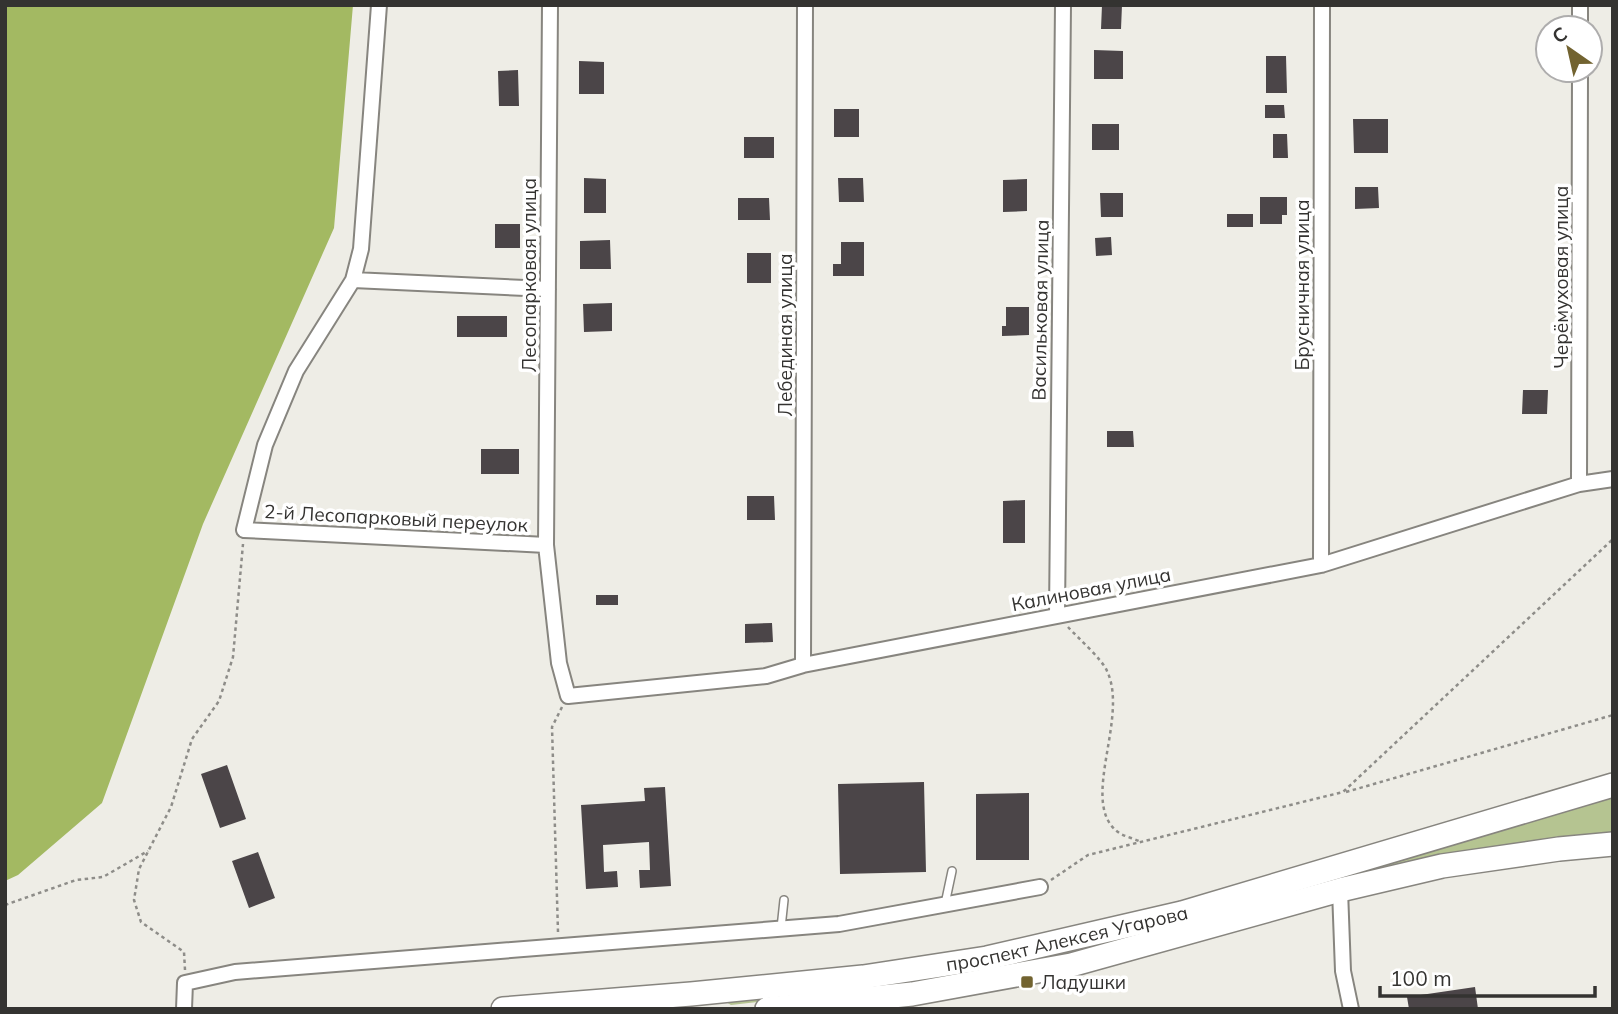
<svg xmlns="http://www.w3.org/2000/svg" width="1618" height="1014" font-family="Mulish,sans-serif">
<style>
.green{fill:#b5c491}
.forest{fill:#a3b962}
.building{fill:#4b4548}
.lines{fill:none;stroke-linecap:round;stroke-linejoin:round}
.service-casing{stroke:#87857f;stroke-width:10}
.minor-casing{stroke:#87857f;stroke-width:18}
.primary-casing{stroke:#87857f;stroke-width:26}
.path{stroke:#8e8d89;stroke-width:2.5;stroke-dasharray:3.5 3.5;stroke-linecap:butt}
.service{stroke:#fff;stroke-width:7}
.minor{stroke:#fff;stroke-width:14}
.primary{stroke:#fff;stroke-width:23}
.poi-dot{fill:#726330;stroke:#fff;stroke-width:2.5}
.labels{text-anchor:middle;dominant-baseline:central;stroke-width:7;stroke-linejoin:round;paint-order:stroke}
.street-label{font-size:19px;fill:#343331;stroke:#fff}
.poi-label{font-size:19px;fill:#343331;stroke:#fff;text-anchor:start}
</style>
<rect width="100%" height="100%" fill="#eeede6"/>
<path class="green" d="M 1613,794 L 1613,836 L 1194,925 L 1031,964 L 875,989 L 731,1005 L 726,1002 L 725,1000 L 843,986 Z"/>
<path class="forest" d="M 5,5 L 353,5 L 334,228 L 203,524 L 102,803 L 18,875 L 5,881 Z"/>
<path class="building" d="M 1102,5 L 1122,5 L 1121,29 L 1101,29 Z
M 1094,50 L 1123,51 L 1123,79 L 1094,79 Z
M 1266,56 L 1286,56 L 1287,93 L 1266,93 Z
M 579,61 L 604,62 L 604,94 L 579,94 Z
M 518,70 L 519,106 L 499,106 L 498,71 Z
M 1265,105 L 1284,105 L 1285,118 L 1265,118 Z
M 834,109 L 859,109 L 859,137 L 834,137 Z
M 1353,119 L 1388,119 L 1388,153 L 1354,153 Z
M 1092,124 L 1119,124 L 1119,150 L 1092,150 Z
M 1273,134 L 1287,134 L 1288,158 L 1273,158 Z
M 744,137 L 774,137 L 774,158 L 744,158 Z
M 584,178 L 606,179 L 606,213 L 584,213 Z
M 838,178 L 863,178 L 864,202 L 839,202 Z
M 1027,179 L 1027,211 L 1003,212 L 1003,180 Z
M 1355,187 L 1378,187 L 1379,208 L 1355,209 Z
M 1100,193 L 1123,193 L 1123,217 L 1101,217 Z
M 1260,197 L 1287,197 L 1287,215 L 1282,215 L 1282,224 L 1260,224 Z
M 738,198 L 769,198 L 770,220 L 738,220 Z
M 1227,214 L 1253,214 L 1253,227 L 1227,227 Z
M 495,224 L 520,224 L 520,248 L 495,248 Z
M 1111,237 L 1112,255 L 1096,256 L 1095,238 Z
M 610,240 L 611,269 L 580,269 L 580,241 Z
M 841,242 L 864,242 L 864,276 L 833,276 L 833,264 L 841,264 Z
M 747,253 L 771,253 L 771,283 L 747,283 Z
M 612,303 L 612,331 L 584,332 L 583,304 Z
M 1006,307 L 1029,307 L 1029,335 L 1002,336 L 1002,326 L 1006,326 Z
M 457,316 L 507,316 L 507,337 L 457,337 Z
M 1523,390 L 1548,390 L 1547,414 L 1522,414 Z
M 1107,431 L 1133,431 L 1134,447 L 1107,447 Z
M 481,449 L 519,449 L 519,474 L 481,474 Z
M 747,496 L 774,496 L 775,520 L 747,520 Z
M 1025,500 L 1025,543 L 1003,543 L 1003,501 Z
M 596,595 L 618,595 L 618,605 L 596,605 Z
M 772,623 L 773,642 L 745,643 L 745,624 Z
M 227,765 L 246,819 L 220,828 L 201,774 Z
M 924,782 L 926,872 L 840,874 L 838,784 Z
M 665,787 L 671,886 L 640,888 L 639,870 L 650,870 L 649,842 L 603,845 L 604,872 L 617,871 L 618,887 L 586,889 L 581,805 L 645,801 L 644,788 Z
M 1029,793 L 1029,860 L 976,860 L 976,794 Z
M 258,852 L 275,898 L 249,908 L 232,861 Z
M 1475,987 L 1478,1009 L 1409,1009 L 1407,997 Z"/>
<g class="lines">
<g class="service-casing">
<path id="service" d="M 945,904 L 952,871
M 781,928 L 784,900"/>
</g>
<g class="minor-casing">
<path id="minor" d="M 379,5 L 361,249 L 353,280 L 296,371 L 265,445 L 244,530 L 546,545
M 550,5 L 546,545 L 559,663 L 568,696 L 766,676 L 803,665 L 1321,565 L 1579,484 L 1613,479
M 1580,28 L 1580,5
M 353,280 L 548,289
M 1579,484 L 1580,70
M 1321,565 L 1322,5
M 1057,615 L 1063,5
M 803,665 L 805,5
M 1340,890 L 1343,971 L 1351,1009
M 184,1009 L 185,983 L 235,972 L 839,924 L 1040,887"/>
</g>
<g class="primary-casing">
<g id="primary">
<path id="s1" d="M 503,1009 L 691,994 L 863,977 L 987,958 L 1182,913 L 1613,785"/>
<path d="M 767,1009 L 912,994 L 1071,965 L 1340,890 L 1442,866 L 1559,849 L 1613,844"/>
</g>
</g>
<path class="path" d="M 1068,627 C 1078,638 1102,659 1107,671 C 1130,719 1076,807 1121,834 C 1127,837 1135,839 1141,842
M 1346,792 L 1613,715
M 1051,880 L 1088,855 L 1343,792 L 1613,539
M 5,905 L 76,880 L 103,877 L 148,851
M 558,932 L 552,727 L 562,707
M 185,970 L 184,952 L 141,922 L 134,900 L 139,869 L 171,807 L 192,739 L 219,701 L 233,657 L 243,544"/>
<use href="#service" class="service"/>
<use href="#minor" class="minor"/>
<use href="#primary" class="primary"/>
</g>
<rect class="poi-dot" x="1020" y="975" width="14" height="14" rx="3.5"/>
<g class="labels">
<g class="street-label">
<text transform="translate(529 275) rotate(-90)">Лесопарковая улица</text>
<text transform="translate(1561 277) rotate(-90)">Черёмуховая улица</text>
<text transform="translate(1302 285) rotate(-90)">Брусничная улица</text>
<text transform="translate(1040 310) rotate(-89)">Васильковая улица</text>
<text transform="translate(785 335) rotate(-90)">Лебединая улица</text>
<text transform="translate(396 518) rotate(3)">2-й Лесопарковый переулок</text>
<text transform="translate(1091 589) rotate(-11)">Калиновая улица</text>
<text stroke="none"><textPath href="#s1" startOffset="569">проспект Алексея Угарова</textPath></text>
</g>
<g class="poi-label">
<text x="1041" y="982">Ладушки</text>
</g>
</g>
<rect width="1618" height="1014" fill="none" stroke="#343331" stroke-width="14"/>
<g transform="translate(1569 49) rotate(326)"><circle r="33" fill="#ffffff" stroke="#aeadad" stroke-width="2"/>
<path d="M0-5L12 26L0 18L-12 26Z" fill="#726330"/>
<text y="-10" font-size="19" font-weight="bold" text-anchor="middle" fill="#343331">С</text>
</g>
<path d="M1380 986v10h215v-10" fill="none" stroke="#343331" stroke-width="3.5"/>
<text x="1390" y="986" font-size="21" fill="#343331" stroke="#ffffff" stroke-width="5" paint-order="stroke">100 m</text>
</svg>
